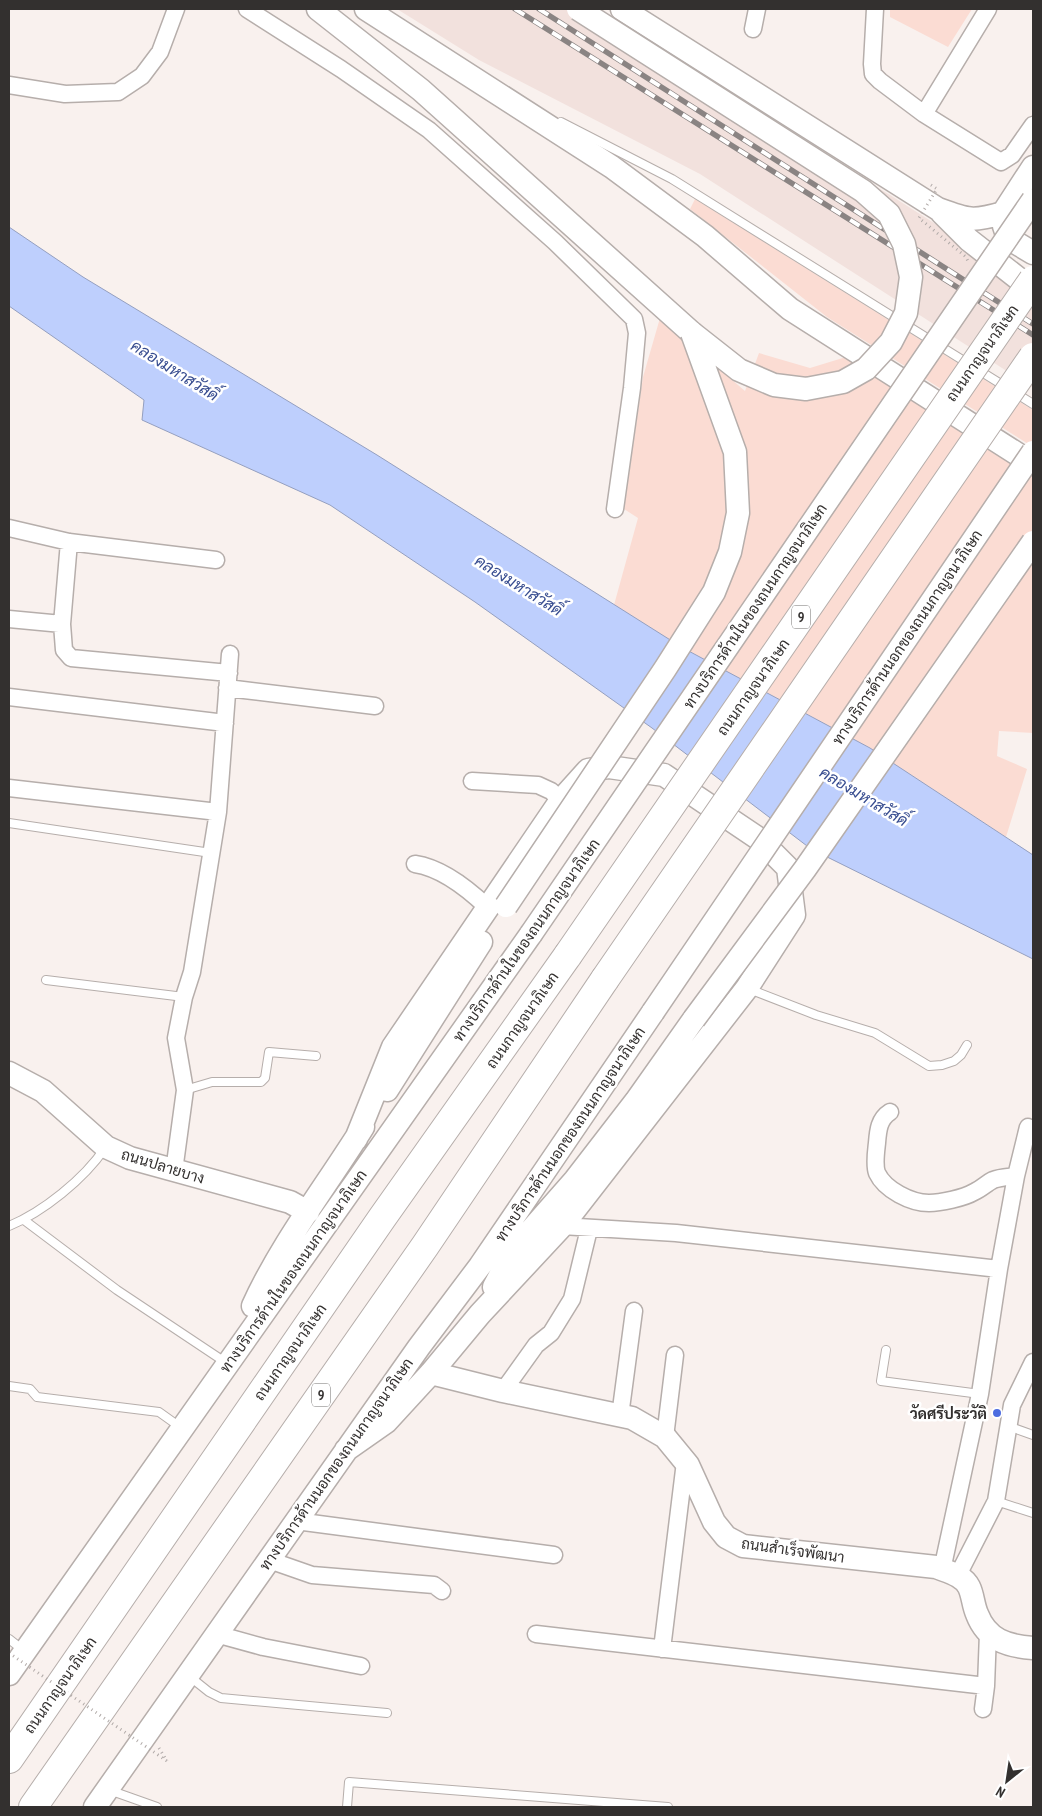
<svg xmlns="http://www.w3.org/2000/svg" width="1042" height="1816" font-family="'PT Sans Narrow',Sarabun,sans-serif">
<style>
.built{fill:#f2e1dd}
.green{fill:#fbdcd3}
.water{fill:#becffd;stroke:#949fbf}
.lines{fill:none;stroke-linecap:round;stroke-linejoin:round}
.lane-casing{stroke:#b6aeab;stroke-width:10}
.street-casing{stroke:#b6aeab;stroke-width:19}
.secondary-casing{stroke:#b6aeab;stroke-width:25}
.highway-casing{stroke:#b6aeab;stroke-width:30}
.path{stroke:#b1aaa8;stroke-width:3;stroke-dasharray:1 4;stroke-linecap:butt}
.lane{stroke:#fff;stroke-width:8}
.street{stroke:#fff;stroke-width:16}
.secondary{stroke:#fff;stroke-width:22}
.highway{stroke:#fff;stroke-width:28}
.rail-casing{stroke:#8a8483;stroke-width:5.5}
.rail{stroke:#fff;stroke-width:4;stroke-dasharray:11;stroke-linecap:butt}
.secondary-bridge-casing{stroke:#b6aeab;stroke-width:25;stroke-linecap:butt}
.highway-bridge-casing{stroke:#b6aeab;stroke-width:30;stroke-linecap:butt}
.path-bridge{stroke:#b1aaa8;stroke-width:3;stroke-dasharray:1 4;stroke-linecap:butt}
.secondary-bridge{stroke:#fff;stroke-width:22}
.highway-bridge{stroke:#fff;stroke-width:28}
.poi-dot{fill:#4d6ce0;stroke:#fff;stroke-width:2}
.labels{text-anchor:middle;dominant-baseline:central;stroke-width:5;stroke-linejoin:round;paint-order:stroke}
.shield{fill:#fff;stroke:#706e6d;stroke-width:1}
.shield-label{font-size:14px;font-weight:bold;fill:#33302f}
.street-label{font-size:15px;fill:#33302f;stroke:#fff}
.poi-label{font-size:15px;font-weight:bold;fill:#33302f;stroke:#fff;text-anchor:end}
.water-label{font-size:16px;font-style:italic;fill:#384d90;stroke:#fff}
</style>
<rect width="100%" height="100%" fill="#f9f1ee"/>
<path class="built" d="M 397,9 L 570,9 L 890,195 L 1033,286 L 1033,388 L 700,174 L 479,60 Z"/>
<path class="green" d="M 890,9 L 972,9 L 948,47 L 890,17 Z
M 695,199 L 1033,410 L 1033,447 L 827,317 L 690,209 Z
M 660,318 L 745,391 L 759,353 L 810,368 L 846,357 L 1033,474 L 1033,733 L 999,731 L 997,756 L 1027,769 L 1006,837 L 870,748 L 683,648 L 614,605 L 638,518 L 624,509 L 643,377 Z"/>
<path class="water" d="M 9,227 L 83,277 L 377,455 L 683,648 L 870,748 L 1033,855 L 1033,959 L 811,849 L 652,728 L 475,602 L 330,505 L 142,420 L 144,400 L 9,306 Z"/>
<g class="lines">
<g class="lane-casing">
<path id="lane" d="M 561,122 L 672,179 L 1033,404
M 9,823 L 211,853
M 46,980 L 184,997
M 749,989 L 816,1015 L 875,1033 L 929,1066 L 942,1065 L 954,1061 L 961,1055 L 967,1045
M 185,1090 L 212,1082 L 261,1082 L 265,1078 L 269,1052 L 316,1056
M 24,1220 L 117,1290 L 225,1362
M 9,1226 C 43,1212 84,1179 105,1148
M 886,1350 L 881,1381 L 980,1394
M 9,1386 L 30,1389 L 37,1397 L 159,1412 L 180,1427
M 1008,1426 L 1033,1435
M 996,1501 L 1033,1513
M 9,1639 L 23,1650
M 189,1676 L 209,1692 L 221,1698 L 387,1713
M 109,1790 L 157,1807
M 347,1807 L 349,1782 L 668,1807"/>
</g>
<g class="street-casing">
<path id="street" d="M 247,9 L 341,69 L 429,130 L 555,242 L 634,319 L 637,333 L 632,388 L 615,509
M 875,9 L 872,64 L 873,74 L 880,81 L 924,114 L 1001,162 L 1012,155 L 1033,125
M 753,29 L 757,9
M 9,85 L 65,94 L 118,92 L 142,76 L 160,52 L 176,9
M 924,114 L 988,9
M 9,528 L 69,542 L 216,560
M 69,542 L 62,624 L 64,650 L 71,658 L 229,673
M 9,619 L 62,624
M 227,688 L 375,706
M 9,697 L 225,723
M 472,781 L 538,785 L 551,791 L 561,800
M 9,788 L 218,812
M 415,864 C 442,868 467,888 487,907
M 890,1112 C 879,1119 878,1130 877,1143 C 876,1152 874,1165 877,1173 C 885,1190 911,1203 929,1203 C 940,1203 964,1198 974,1192 C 981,1189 987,1183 993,1180 C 1000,1177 1009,1177 1016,1176
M 174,1171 L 185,1090 L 176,1038 L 184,997 L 192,972 L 218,812 L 230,654
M 562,1226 L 676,1233 L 999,1269
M 503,1391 L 536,1345 L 551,1333 L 572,1299 L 589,1229
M 620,1416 L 634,1311
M 665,1437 L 675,1355
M 296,1521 L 554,1555
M 269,1560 L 312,1575 L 434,1585 L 442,1591
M 942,1570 L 980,1394 L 999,1269 L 1016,1176 L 1028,1127
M 958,1575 L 996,1501 L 1012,1405 L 1033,1362
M 216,1634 L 263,1647 L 361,1666
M 536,1634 L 986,1686
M 662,1649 L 684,1470 L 688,1465
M 983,1709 L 986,1686 L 988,1633"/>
</g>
<g class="secondary-casing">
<path id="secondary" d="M 318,9 L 421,90 L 692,333
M 366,9 L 612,167 L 705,236 L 790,309 L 1033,464
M 622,9 L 938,209 C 968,220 972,222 1003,213
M 1033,167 L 1003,213 L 1004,226 L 1008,238 L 1033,253
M 942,213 L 969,240 L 1033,290
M 9,1073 L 43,1091 L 106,1147 L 130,1158 L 290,1202 L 308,1212
M 387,1090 L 481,942
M 494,1287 L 511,1255 L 532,1229 L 575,1180 L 636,1101 L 694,1019
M 253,1306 C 281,1244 327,1185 363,1127
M 431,1373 L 503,1391 L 632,1418 L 665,1437 L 688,1465 L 714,1522 L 726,1537 L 743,1546 L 936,1567 C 948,1572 963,1575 969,1587 C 973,1595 973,1605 977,1614 C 987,1640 1007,1646 1033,1648
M 346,1450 L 386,1422 L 431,1373 L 480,1314 L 562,1226 L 747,988 L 794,915 L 788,868 L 759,839 L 664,775 L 609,767 L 588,770 L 561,800 L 393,1047 L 356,1139
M 9,1674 L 531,934
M 95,1807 L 419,1347 L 480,1266 L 653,1012"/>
</g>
<g class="highway-casing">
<path id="highway" d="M 9,1759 L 382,1218 L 568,955
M 33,1807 L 425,1246 L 605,979"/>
</g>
<path class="path" d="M 159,1748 L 167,1761"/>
<use href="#lane" class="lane"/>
<use href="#street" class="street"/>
<use href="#secondary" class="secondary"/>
<use href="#highway" class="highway"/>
<g class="rail-casing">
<path id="rail" d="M 515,9 L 1033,335
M 539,9 L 1033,324"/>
</g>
<use href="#rail" class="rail"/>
<g class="secondary-bridge-casing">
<path id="secondary-bridge" d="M 578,9 L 863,191 L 889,214 L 904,244 L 911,277 L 906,313 L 891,342 L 866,369 L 843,382 L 806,389 L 774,385 L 739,370 L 692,333
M 506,906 L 665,669 L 714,592 L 730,552 L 738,513 L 735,452 L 692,333
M 531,934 L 1033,200
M 653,1012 L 1033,452
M 694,1019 L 805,869 L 1033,542"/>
</g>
<g class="highway-bridge-casing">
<path id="highway-bridge" d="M 568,955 L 1033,280
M 605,979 L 1033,357"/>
</g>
<path class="path-bridge" d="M 931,185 L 937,189 L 919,218 L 966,257 L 969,263
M 9,1653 L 167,1761"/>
<use href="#secondary-bridge" class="secondary-bridge"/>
<use href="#highway-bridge" class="highway-bridge"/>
</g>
<circle class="poi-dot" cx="997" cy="1413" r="5"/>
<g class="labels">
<g class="shield">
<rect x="792" y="605.5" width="18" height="23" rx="4"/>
<rect x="312" y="1383.5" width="18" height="23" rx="4"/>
</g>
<g class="shield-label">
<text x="801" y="617">9</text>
<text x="321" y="1395">9</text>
</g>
<g class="street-label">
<text transform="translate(982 353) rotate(-55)">ถนนกาญจนาภิเษก</text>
<text transform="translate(755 606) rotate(-56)">ทางบริการด้านในของถนนกาญจนาภิเษก</text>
<text transform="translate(907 637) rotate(-56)">ทางบริการด้านนอกของถนนกาญจนาภิเษก</text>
<text transform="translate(753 687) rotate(-55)">ถนนกาญจนาภิเษก</text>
<text transform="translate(526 940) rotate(-55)">ทางบริการด้านในของถนนกาญจนาภิเษก</text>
<text transform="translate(522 1020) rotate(-55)">ถนนกาญจนาภิเษก</text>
<text transform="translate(570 1134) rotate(-56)">ทางบริการด้านนอกของถนนกาญจนาภิเษก</text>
<text transform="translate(163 1166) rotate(17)">ถนนปลายบาง</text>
<text transform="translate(293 1271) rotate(-55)">ทางบริการด้านในของถนนกาญจนาภิเษก</text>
<text transform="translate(290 1352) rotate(-55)">ถนนกาญจนาภิเษก</text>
<text transform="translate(336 1464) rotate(-55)">ทางบริการด้านนอกของถนนกาญจนาภิเษก</text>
<text transform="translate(793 1550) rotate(8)">ถนนสำเร็จพัฒนา</text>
<text transform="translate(60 1685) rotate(-55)">ถนนกาญจนาภิเษก</text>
</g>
<g class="poi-label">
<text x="987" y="1413">วัดศรีประวัติ</text>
</g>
<g class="water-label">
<text transform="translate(175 370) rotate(32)">คลองมหาสวัสดิ์</text>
<text transform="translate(519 585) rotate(32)">คลองมหาสวัสดิ์</text>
<text transform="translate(864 796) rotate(31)">คลองมหาสวัสดิ์</text>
</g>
</g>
<rect width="1042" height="1816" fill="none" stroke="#33302f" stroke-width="20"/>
<g transform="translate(1007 1781) rotate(210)" stroke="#ffffff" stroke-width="4" paint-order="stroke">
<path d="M0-4L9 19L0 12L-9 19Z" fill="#33302f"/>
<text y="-8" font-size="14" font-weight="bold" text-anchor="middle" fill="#33302f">N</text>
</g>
</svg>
